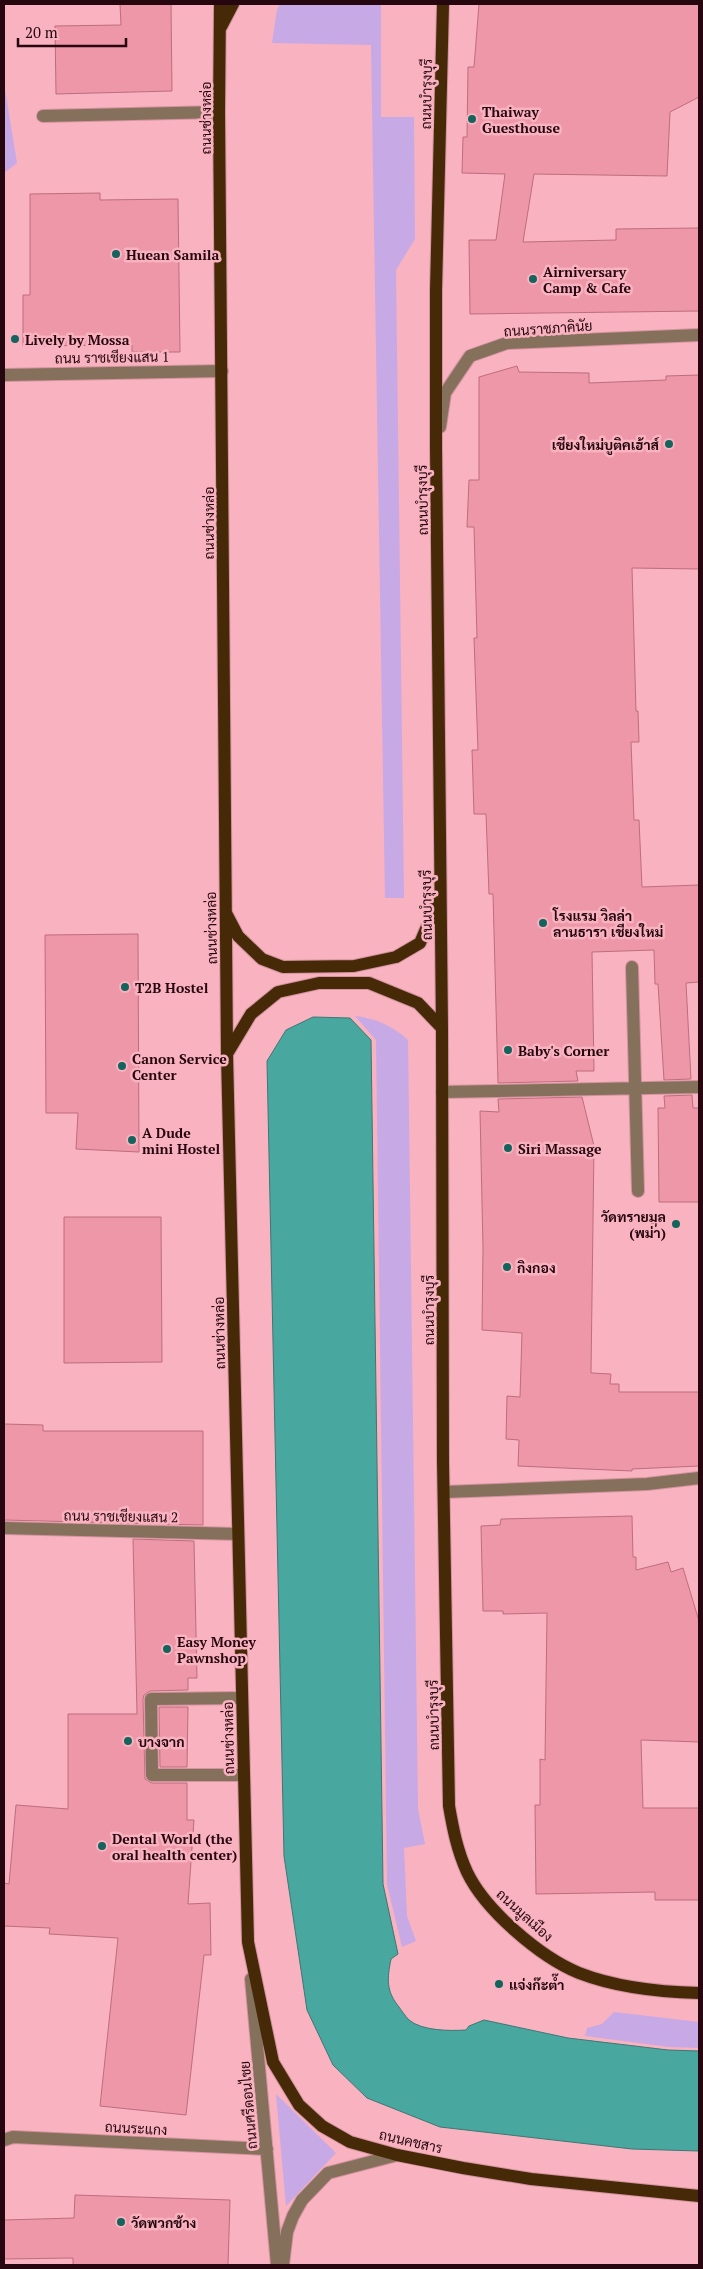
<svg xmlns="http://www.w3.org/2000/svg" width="703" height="2269" font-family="'PT Serif',Sarabun,serif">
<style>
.green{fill:#c7a9e5}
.water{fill:#48a79f;stroke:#3e7774}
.building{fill:#ed97a8;stroke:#be6d7e}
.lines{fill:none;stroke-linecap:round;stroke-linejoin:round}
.minor-casing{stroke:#d3939f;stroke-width:14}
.major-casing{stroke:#d3939f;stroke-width:14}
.minor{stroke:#84705b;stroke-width:12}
.major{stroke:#462a08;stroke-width:12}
.poi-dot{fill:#15635d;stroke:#f9b2bf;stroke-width:2}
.labels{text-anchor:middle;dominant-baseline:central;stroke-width:5;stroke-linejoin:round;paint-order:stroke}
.street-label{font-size:14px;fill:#26070f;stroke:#f9b2bf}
.poi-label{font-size:14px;font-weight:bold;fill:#26070f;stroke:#f9b2bf;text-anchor:start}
</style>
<rect width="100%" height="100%" fill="#f9b2bf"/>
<path class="green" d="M 280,4 L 381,4 L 381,117 L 414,117 L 415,239 L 396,270 L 404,898 L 385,898 L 371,45 L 272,43 L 277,10 Z
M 4,83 L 17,163 L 4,173 Z
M 355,1016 C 375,1018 393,1026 408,1040 L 418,1809 L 425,1844 L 404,1848 L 407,1916 L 416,1941 L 402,1947 L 387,1884 L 376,1040 Z
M 614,2012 L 699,2022 L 699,2048 L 669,2047 L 585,2036 L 587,2028 L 602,2024 Z
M 276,2094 L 336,2153 L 286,2206 Z"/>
<path class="water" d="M 313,1017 L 350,1018 L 371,1040 L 383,1884 L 398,1954 L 391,1959 C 387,1979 386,1991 399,2007 C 402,2011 405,2016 409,2020 C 422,2031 450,2031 466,2030 L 469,2026 L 484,2020 L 568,2038 L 668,2050 L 699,2051 L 699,2151 L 632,2149 L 440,2127 L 367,2098 L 333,2065 L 307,2010 L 284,1856 L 267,1061 L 286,1030 Z"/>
<path class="building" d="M 120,4 L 171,4 L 172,91 L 56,94 L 55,26 L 121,25 Z
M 479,4 L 699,4 L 699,97 L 670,112 L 667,176 L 534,174 L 523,242 L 616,240 L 616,229 L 699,228 L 699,311 L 470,314 L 469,240 L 496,240 L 505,174 L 462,173 L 463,137 L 467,137 L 468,67 L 474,67 Z
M 100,193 L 100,200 L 178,199 L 180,352 L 132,352 L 132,345 L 23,346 L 23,295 L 30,295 L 30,194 Z
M 517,366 L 519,372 L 589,373 L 589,383 L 666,380 L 666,376 L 699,375 L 699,569 L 632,568 L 636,711 L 638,711 L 639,742 L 631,742 L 634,820 L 639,820 L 642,887 L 699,885 L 699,982 L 686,983 L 691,1079 L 664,1080 L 658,984 L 655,984 L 654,950 L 592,952 L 594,1071 L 576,1071 L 578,1081 L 498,1083 L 493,894 L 489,894 L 486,814 L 474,814 L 472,750 L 478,750 L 474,638 L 477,638 L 474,527 L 467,527 L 469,480 L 479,480 L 479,377 Z
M 138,934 L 139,1152 L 76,1149 L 78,1113 L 46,1113 L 45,935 Z
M 692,1095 L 693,1108 L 699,1108 L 699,1202 L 659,1202 L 658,1108 L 665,1108 L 664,1096 Z
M 582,1097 L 594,1146 L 591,1373 L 611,1374 L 610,1384 L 619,1384 L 619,1392 L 699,1392 L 699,1466 L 632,1469 L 632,1471 L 518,1466 L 519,1440 L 506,1439 L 507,1396 L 520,1397 L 522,1333 L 482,1330 L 483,1248 L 480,1111 L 499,1112 L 498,1099 Z
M 64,1217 L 161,1217 L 162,1362 L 64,1363 Z
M 4,1424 L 43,1425 L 43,1431 L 203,1431 L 203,1525 L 4,1520 Z
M 632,1516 L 633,1557 L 636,1557 L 636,1570 L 668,1562 L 671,1572 L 683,1568 L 699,1621 L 699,1742 L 641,1740 L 643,1808 L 699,1808 L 699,1900 L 655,1900 L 655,1892 L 536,1894 L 535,1805 L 540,1805 L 540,1759 L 545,1760 L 547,1613 L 503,1614 L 503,1611 L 483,1611 L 481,1526 L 500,1525 L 501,1519 Z
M 133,1539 L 194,1541 L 197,1678 L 188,1678 L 188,1690 L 150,1691 L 144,1695 L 143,1699 L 145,1779 L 152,1783 L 187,1783 L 187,1820 L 194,1820 L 188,1904 L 210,1903 L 211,1955 L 204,1955 L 186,2115 L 100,2106 L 118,1938 L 49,1934 L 50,1928 L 4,1926 L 4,1883 L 9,1884 L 16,1805 L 68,1809 L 68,1714 L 137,1714 Z
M 159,1707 L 188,1707 L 187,1767 L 160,1767 Z
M 75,2195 L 230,2200 L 228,2265 L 73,2265 L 73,2258 L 4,2259 L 4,2220 L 74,2218 Z"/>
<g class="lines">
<g class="minor-casing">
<path id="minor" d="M 43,116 L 219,112
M 4,375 L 222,371
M 440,427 L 445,393 L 470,356 L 507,343 L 699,335
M 632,967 L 638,1191
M 442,1092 L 699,1087
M 444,1492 L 647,1484 L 699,1478
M 4,1528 L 238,1534
M 242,1698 L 151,1699 L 152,1775 L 244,1775
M 251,1979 L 277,2265
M 4,2140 L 13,2137 L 267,2149
M 283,2265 L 287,2232 L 293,2216 L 302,2200 L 328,2173 L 397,2155"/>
</g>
<g class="major-casing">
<path id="major" d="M 220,4 L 219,112 L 227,1054 L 248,1942 L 273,2062 L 299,2105 L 322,2126 L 350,2142 L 397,2155 L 463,2168 L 531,2179 L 699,2196
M 443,4 L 436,290 L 436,448 L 442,1028 L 443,1462 L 449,1806 C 453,1829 457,1850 467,1872 C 485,1910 540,1957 579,1973 C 615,1987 660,1992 699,1993
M 221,27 L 233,4
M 226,913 L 238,936 L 262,959 L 283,967 L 354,966 L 396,957 L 420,943 L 439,898
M 227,1054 L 251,1014 L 278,992 L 319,983 L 369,983 L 418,1003 L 442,1028"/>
</g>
<use href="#minor" class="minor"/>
<use href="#major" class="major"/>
</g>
<g class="poi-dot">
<circle cx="472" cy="119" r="5"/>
<circle cx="116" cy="254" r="5"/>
<circle cx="533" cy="279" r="5"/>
<circle cx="15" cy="339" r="5"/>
<circle cx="669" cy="444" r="5"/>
<circle cx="543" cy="923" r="5"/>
<circle cx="125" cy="987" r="5"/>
<circle cx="508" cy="1050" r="5"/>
<circle cx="122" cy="1066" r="5"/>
<circle cx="132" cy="1140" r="5"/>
<circle cx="508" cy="1148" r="5"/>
<circle cx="676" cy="1224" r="5"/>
<circle cx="507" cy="1267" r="5"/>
<circle cx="167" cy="1649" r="5"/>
<circle cx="128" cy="1741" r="5"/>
<circle cx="102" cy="1846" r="5"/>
<circle cx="499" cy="1984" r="5"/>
<circle cx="121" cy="2222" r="5"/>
</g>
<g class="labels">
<g class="street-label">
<text transform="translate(426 94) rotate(-89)">ถนนบำรุงบุรี</text>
<text transform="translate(205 118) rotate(-90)">ถนนช่างหล่อ</text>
<text transform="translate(548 328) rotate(-4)">ถนนราชภาคินัย</text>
<text transform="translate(112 357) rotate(-1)">ถนน ราชเชียงแสน 1</text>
<text transform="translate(422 500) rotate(-91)">ถนนบำรุงบุรี</text>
<text transform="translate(208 523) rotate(-90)">ถนนช่างหล่อ</text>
<text transform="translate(426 905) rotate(-91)">ถนนบำรุงบุรี</text>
<text transform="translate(211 928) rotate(-91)">ถนนช่างหล่อ</text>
<text transform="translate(428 1310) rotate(-90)">ถนนบำรุงบุรี</text>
<text transform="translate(219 1333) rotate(-91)">ถนนช่างหล่อ</text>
<text transform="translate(121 1516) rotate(1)">ถนน ราชเชียงแสน 2</text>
<text transform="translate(433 1715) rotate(-91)">ถนนบำรุงบุรี</text>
<text transform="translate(228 1738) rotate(-91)">ถนนช่างหล่อ</text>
<text transform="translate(525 1915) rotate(42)">ถนนมูลเมือง</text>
<text transform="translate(248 2105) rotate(-95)">ถนนศรีดอนไชย</text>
<text transform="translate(136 2128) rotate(3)">ถนนระแกง</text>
<text transform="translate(411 2141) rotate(13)">ถนนคชสาร</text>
</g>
<g class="poi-label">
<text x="482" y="111">Thaiway<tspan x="482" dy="16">Guesthouse</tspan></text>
<text x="126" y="254">Huean Samila</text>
<text x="543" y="271">Airniversary<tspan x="543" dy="16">Camp &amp; Cafe</tspan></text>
<text x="25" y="339">Lively by Mossa</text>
<text x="659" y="444" text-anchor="end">เชียงใหม่บูติคเฮ้าส์</text>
<text x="553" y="915">โรงแรม วิลล่า<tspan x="553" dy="16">ลานธารา เชียงใหม่</tspan></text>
<text x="135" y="987">T2B Hostel</text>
<text x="518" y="1050">Baby's Corner</text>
<text x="132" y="1058">Canon Service<tspan x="132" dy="16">Center</tspan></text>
<text x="142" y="1132">A Dude<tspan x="142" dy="16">mini Hostel</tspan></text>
<text x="518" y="1148">Siri Massage</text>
<text x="666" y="1216" text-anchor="end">วัดทรายมูล<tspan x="666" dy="16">(พม่า)</tspan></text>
<text x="517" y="1267">กิงกอง</text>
<text x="177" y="1641">Easy Money<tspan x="177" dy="16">Pawnshop</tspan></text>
<text x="138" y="1741">บางจาก</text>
<text x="112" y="1838">Dental World (the<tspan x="112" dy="16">oral health center)</tspan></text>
<text x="509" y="1984">แจ่งก๊ะต๊ำ</text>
<text x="131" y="2222">วัดพวกช้าง</text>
</g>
</g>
<rect width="703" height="2269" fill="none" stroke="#26070f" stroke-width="10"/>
<path d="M18 38v8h108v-8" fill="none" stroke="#26070f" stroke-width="2.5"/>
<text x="25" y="38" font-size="15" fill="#26070f" stroke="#f9b2bf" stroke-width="4" paint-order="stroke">20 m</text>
</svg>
